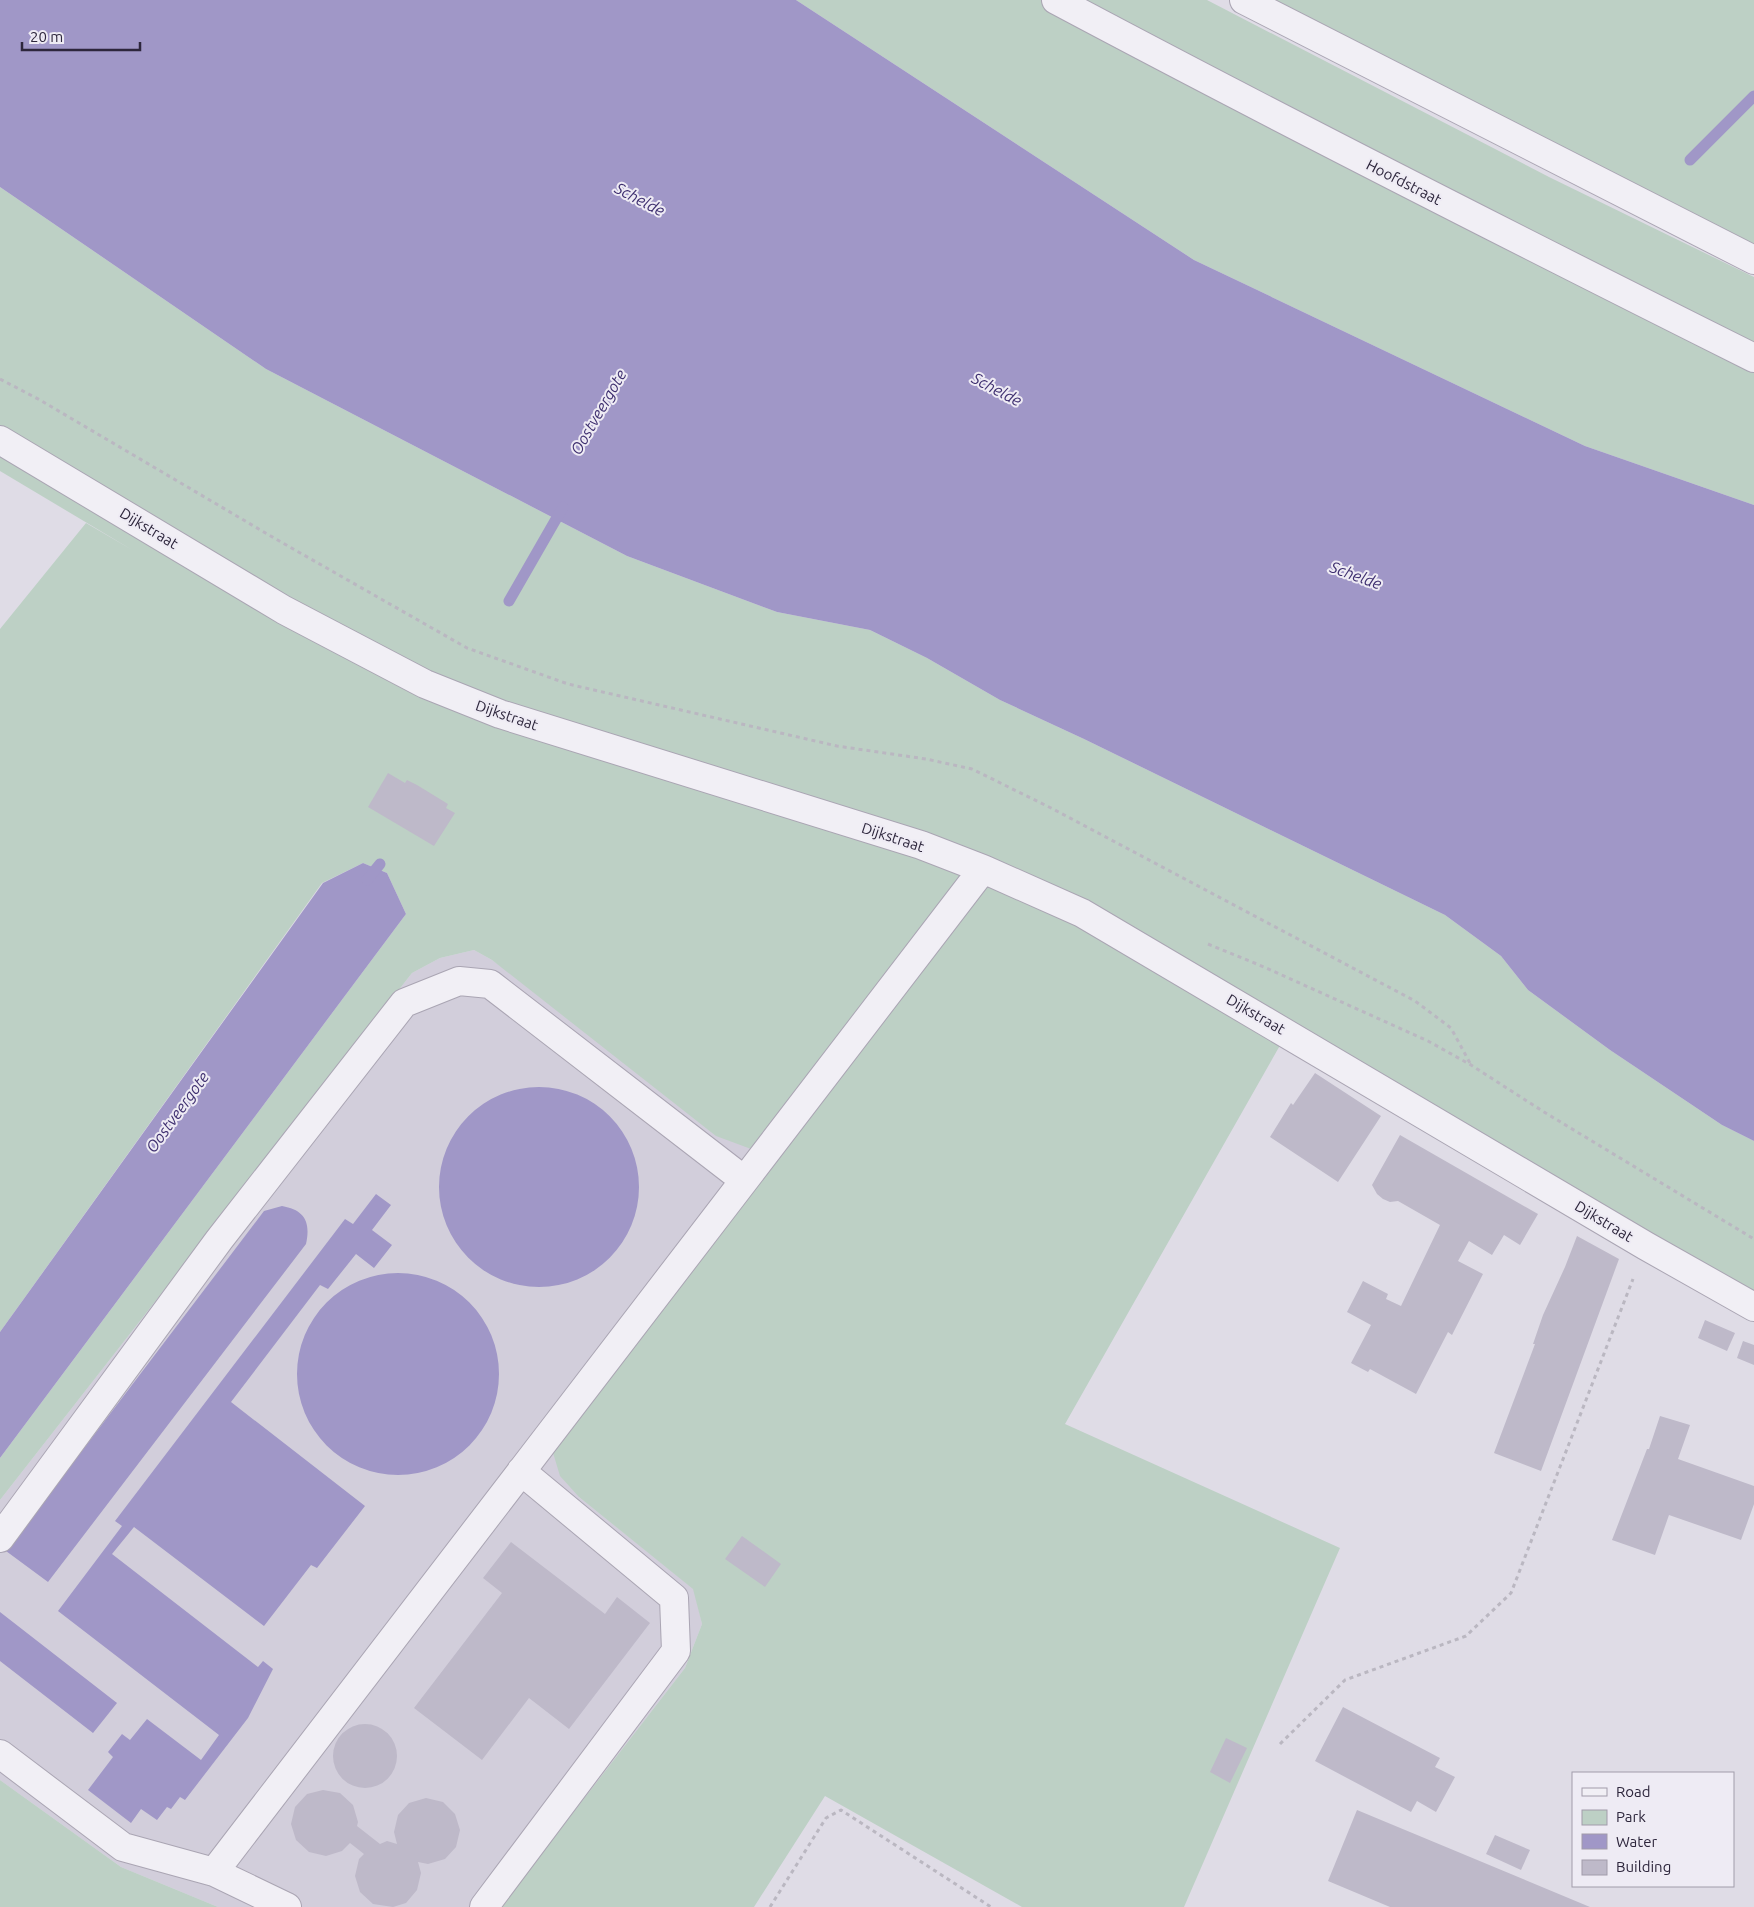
<svg xmlns="http://www.w3.org/2000/svg" width="1754" height="1907" font-family="Ubuntu,sans-serif">
<style>
.built{fill:#d2cedb}
.green{fill:#bdd0c5}
.water{fill:#a097c7}
.lines{fill:none;stroke-linecap:round;stroke-linejoin:round}
.stream{stroke:#a097c7;stroke-width:11}
.building{fill:#beb9c9}
.minor-casing{stroke:#aaa5b3;stroke-width:30}
.path{stroke:#bab7c1;stroke-width:3;stroke-dasharray:4 4;stroke-linecap:butt}
.minor{stroke:#f1eff5;stroke-width:28}
.labels{text-anchor:middle;dominant-baseline:central;stroke-width:4;stroke-linejoin:round;paint-order:stroke}
.street-label{font-size:15px;fill:#2d263c;stroke:#eeebf4}
.water-label{font-size:16px;font-style:italic;fill:#3f3070;stroke:#eeebf4}
</style>
<rect width="100%" height="100%" fill="#dfdce6"/>
<path class="built" d="M 474,950 L 492,960 L 765,1153 L 579,1497 L 694,1589 L 702,1624 L 685,1668 L 500,1907 L 218,1907 L 121,1867 L 0,1780 L 0,1500 L 412,973 L 440,958 Z"/>
<path class="green" d="M 796,0 L 1207,0 L 1549,177 L 1754,277 L 1754,505 L 1585,446 L 1194,260 Z
M 1244,0 L 1754,0 L 1754,260 Z
M 0,187 L 266,369 L 627,556 L 777,612 L 870,630 L 927,658 L 1000,700 L 1084,739 L 1445,915 L 1501,956 L 1528,990 L 1610,1050 L 1722,1125 L 1754,1141 L 1754,1307 L 1287,1033 L 1065,1424 L 1340,1548 L 1184,1907 L 1022,1907 L 825,1796 L 754,1907 L 500,1907 L 685,1668 L 702,1624 L 693,1589 L 579,1497 L 560,1476 L 548,1436 L 765,1154 L 716,1136 L 492,960 L 474,950 L 440,958 L 412,973 L 0,1500 L 0,1458 L 406,914 L 387,873 L 363,863 L 322,883 L 0,1332 L 0,629 L 86,523 L 134,551 L 0,471 Z
M 0,1780 L 121,1867 L 218,1907 L 0,1907 Z"/>
<path class="water" d="M 0,0 L 796,0 L 1194,260 L 1585,446 L 1754,505 L 1754,1141 L 1722,1125 L 1610,1050 L 1528,990 L 1501,956 L 1445,915 L 1084,739 L 1000,700 L 927,658 L 870,630 L 777,612 L 627,556 L 266,369 L 0,187 Z
M 363,863 L 387,873 L 406,914 L 0,1458 L 0,1332 L 323,883 Z
M439 1187a100 100 0 1 1 200 0a100 100 0 1 1-200 0Z
M 376,1194 L 391,1205 L 372,1230 L 392,1245 L 374,1268 L 356,1254 L 328,1289 L 320,1285 L 231,1402 L 365,1506 L 317,1568 L 311,1565 L 264,1626 L 134,1527 L 112,1554 L 258,1667 L 263,1661 L 273,1669 L 248,1718 L 185,1800 L 180,1797 L 171,1809 L 167,1807 L 157,1820 L 141,1809 L 131,1823 L 88,1790 L 113,1757 L 108,1752 L 122,1734 L 130,1740 L 147,1719 L 201,1760 L 219,1735 L 58,1611 L 122,1526 L 115,1521 L 345,1219 L 353,1224 Z
M 282,1206 C 304,1210 311,1221 306,1244 L 48,1582 L 6,1551 L 264,1211 Z
M297 1374a101 101 0 1 1 202 0a101 101 0 1 1-202 0Z
M 0,1612 L 117,1703 L 93,1733 L 0,1661 Z"/>
<g class="lines">
<path class="stream" d="M 1690,160 L 1754,96
M 509,601 L 563,507
M 367,880 L 380,864"/>
</g>
<path class="building" d="M 388,773 L 405,783 L 407,780 L 417,785 L 448,804 L 446,808 L 455,813 L 434,846 L 368,807 Z
M 1315,1073 L 1381,1116 L 1338,1182 L 1270,1137 L 1291,1103 L 1293,1105 Z
M 1400,1135 L 1538,1214 L 1520,1245 L 1504,1235 L 1492,1255 L 1469,1241 L 1458,1261 L 1483,1274 L 1452,1335 L 1448,1332 L 1416,1394 L 1370,1369 L 1368,1372 L 1351,1363 L 1371,1325 L 1347,1312 L 1363,1281 L 1388,1294 L 1386,1299 L 1401,1306 L 1440,1225 L 1398,1201 L 1390,1202 L 1383,1199 L 1377,1194 L 1372,1185 Z
M 1577,1236 L 1619,1259 L 1541,1471 L 1494,1453 L 1535,1344 L 1533,1344 L 1543,1315 L 1565,1267 Z
M 1705,1320 L 1735,1333 L 1727,1351 L 1698,1338 Z
M 1743,1341 L 1754,1345 L 1754,1365 L 1737,1358 Z
M 1660,1416 L 1690,1425 L 1678,1459 L 1754,1486 L 1754,1504 L 1741,1540 L 1669,1515 L 1655,1555 L 1612,1540 L 1647,1449 L 1649,1449 Z
M 742,1536 L 781,1564 L 765,1587 L 725,1559 Z
M 511,1542 L 605,1614 L 617,1597 L 650,1623 L 569,1729 L 529,1698 L 482,1760 L 414,1708 L 502,1593 L 483,1578 Z
M 1343,1707 L 1440,1758 L 1435,1767 L 1455,1777 L 1436,1812 L 1417,1801 L 1411,1812 L 1315,1761 Z
M333 1756a32 32 0 1 1 64 0a32 32 0 1 1-64 0Z
M 1226,1738 L 1247,1748 L 1230,1783 L 1210,1772 Z
M 323,1790 L 340,1793 L 353,1805 L 358,1822 L 357,1826 L 380,1844 L 387,1841 L 397,1844 L 394,1832 L 398,1815 L 409,1803 L 426,1798 L 443,1802 L 455,1814 L 460,1830 L 456,1847 L 445,1859 L 428,1864 L 418,1862 L 421,1873 L 417,1890 L 406,1903 L 393,1907 L 373,1904 L 360,1892 L 355,1876 L 359,1859 L 364,1854 L 350,1843 L 342,1851 L 326,1856 L 309,1852 L 296,1840 L 291,1824 L 295,1807 L 307,1794 Z
M 1357,1810 L 1590,1907 L 1390,1907 L 1328,1881 Z
M 1495,1835 L 1530,1850 L 1521,1870 L 1486,1854 Z"/>
<g class="lines">
<g class="minor-casing">
<path id="minor" d="M 1056,0 C 1287,123 1520,241 1754,358
M 1244,0 L 1754,260
M 0,440 L 284,610 L 425,684 L 500,714 L 921,845 L 983,869 L 1082,913 L 1646,1246 L 1754,1307
M 0,1538 L 219,1240 L 404,1003 L 459,981 L 490,984 L 744,1180
M 0,1754 L 123,1847 L 214,1872
M 287,1907 L 214,1872 L 983,869
M 484,1907 L 676,1651 L 674,1598 L 521,1471"/>
</g>
<path class="path" d="M 0,379 L 40,400 L 274,538 L 467,648 L 568,684 L 837,746 L 926,759 L 972,769 L 1051,808 L 1415,1001 L 1451,1028 L 1471,1065
M 1208,944 L 1264,967 L 1428,1041 L 1471,1065 L 1544,1112 L 1754,1239
M 1280,1744 L 1345,1680 L 1466,1636 L 1511,1593 L 1633,1279
M 770,1907 L 826,1818 L 841,1810 L 991,1907"/>
<use href="#minor" class="minor"/>
</g>
<g class="labels">
<g class="street-label">
<text transform="translate(1404 182) rotate(27)">Hoofdstraat</text>
<text transform="translate(149 528) rotate(31)">Dijkstraat</text>
<text transform="translate(507 715) rotate(19)">Dijkstraat</text>
<text transform="translate(893 837) rotate(18)">Dijkstraat</text>
<text transform="translate(1256 1014) rotate(30)">Dijkstraat</text>
<text transform="translate(1604 1221) rotate(31)">Dijkstraat</text>
</g>
<g class="water-label">
<text transform="translate(640 199) rotate(28)">Schelde</text>
<text transform="translate(997 389) rotate(28)">Schelde</text>
<text transform="translate(598 412) rotate(-60)">Oostveergote</text>
<text transform="translate(1356 575) rotate(20)">Schelde</text>
<text transform="translate(177 1112) rotate(-54)">Oostveergote</text>
</g>
</g>
<rect x="1572" y="1772" width="162" height="115" fill="#eeebf4" stroke="#a19caa"/>
<rect x="1582" y="1788" width="25" height="8" fill="#f1eff5" stroke="#a19caa"/>
<text x="1616" y="1797" font-size="15" fill="#2d263c">Road</text>
<rect x="1582" y="1810" width="25" height="15" fill="#bdd0c5" stroke="#a19caa"/>
<text x="1616" y="1822" font-size="15" fill="#2d263c">Park</text>
<rect x="1582" y="1834" width="25" height="15" fill="#a097c7" stroke="#a19caa"/>
<text x="1616" y="1847" font-size="15" fill="#2d263c">Water</text>
<rect x="1582" y="1860" width="25" height="15" fill="#beb9c9" stroke="#a19caa"/>
<text x="1616" y="1872" font-size="15" fill="#2d263c">Building</text>
<path d="M22 42v8h118v-8" fill="none" stroke="#2d263c" stroke-width="2.5"/>
<text x="30" y="42" font-size="15" fill="#2d263c" stroke="#eeebf4" stroke-width="4" paint-order="stroke">20 m</text>
</svg>
